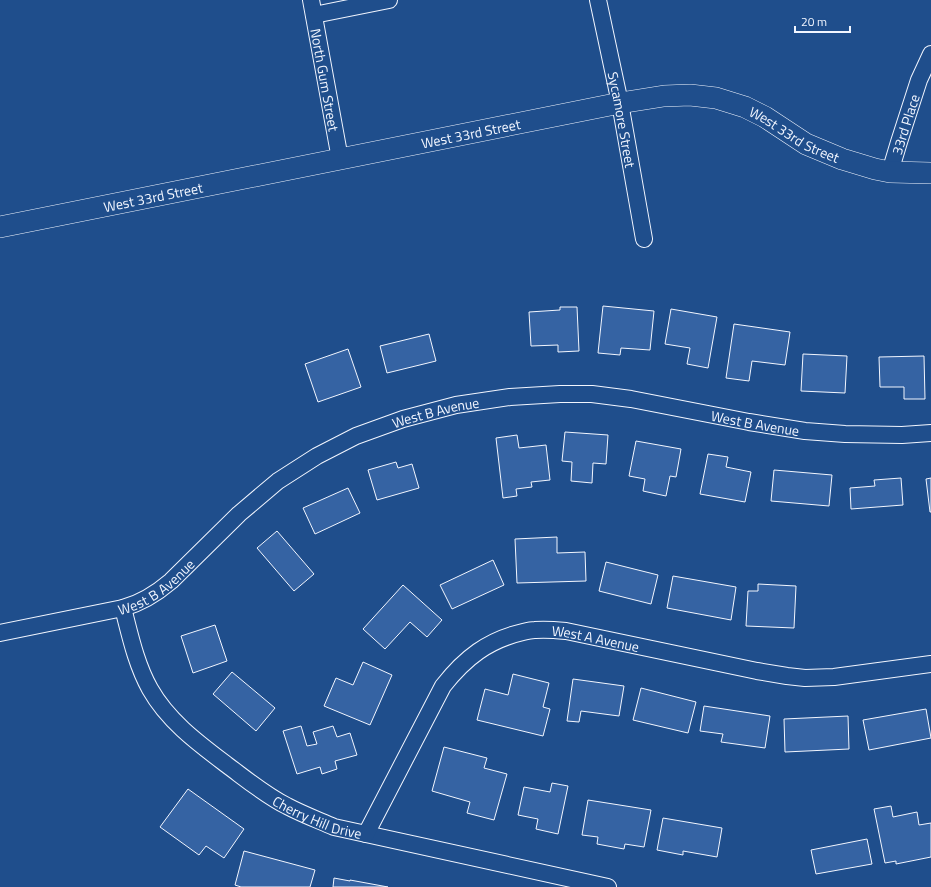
<svg xmlns="http://www.w3.org/2000/svg" width="931" height="887" font-family="'Titillium Web',sans-serif">
<style>
.building{fill:#3563a3;stroke:#f2f6ff}
.lines{fill:none;stroke-linecap:round;stroke-linejoin:round}
.minor-casing{stroke:#f2f6ff;stroke-width:18}
.tertiary-casing{stroke:#f2f6ff;stroke-width:22}
.minor{stroke:#1f4e8c;stroke-width:16}
.tertiary{stroke:#1f4e8c;stroke-width:21}
.labels{text-anchor:middle;dominant-baseline:central;stroke-width:3;stroke-linejoin:round;paint-order:stroke}
.street-label{font-size:14px;fill:#f2f6ff;stroke:#1f4e8c}
</style>
<rect width="100%" height="100%" fill="#1f4e8c"/>
<path class="building" d="M 603,306 L 654,311 L 650,350 L 621,348 L 620,355 L 598,353 Z
M 560,307 L 577,307 L 579,351 L 558,352 L 558,345 L 531,346 L 529,312 L 560,310 Z
M 671,309 L 717,317 L 708,368 L 687,364 L 690,348 L 665,344 Z
M 734,324 L 790,332 L 785,365 L 752,361 L 749,381 L 726,378 Z
M 429,334 L 436,361 L 387,373 L 380,346 Z
M 348,349 L 361,387 L 318,402 L 305,364 Z
M 803,354 L 847,356 L 845,393 L 801,391 Z
M 924,356 L 925,399 L 904,399 L 904,387 L 880,387 L 879,357 Z
M 565,432 L 608,435 L 606,464 L 593,463 L 592,483 L 571,481 L 572,462 L 562,461 Z
M 517,435 L 519,448 L 546,445 L 550,480 L 531,482 L 532,487 L 516,489 L 517,496 L 503,498 L 496,438 Z
M 636,441 L 681,449 L 676,477 L 670,476 L 666,496 L 643,491 L 645,479 L 629,476 Z
M 708,454 L 728,457 L 726,467 L 751,472 L 745,502 L 700,494 Z
M 396,462 L 398,468 L 412,464 L 419,488 L 377,500 L 368,470 Z
M 774,470 L 832,475 L 829,506 L 771,501 Z
M 901,478 L 903,505 L 851,509 L 850,488 L 875,486 L 874,480 Z
M 931,478 L 931,512 L 930,512 L 926,479 Z
M 348,488 L 360,513 L 315,534 L 303,508 Z
M 277,531 L 314,574 L 294,591 L 257,548 Z
M 557,537 L 557,553 L 585,552 L 586,581 L 517,583 L 515,539 Z
M 493,560 L 504,585 L 452,609 L 440,585 Z
M 606,562 L 658,575 L 651,604 L 599,591 Z
M 673,576 L 736,587 L 731,620 L 667,608 Z
M 758,584 L 796,586 L 794,628 L 746,626 L 748,591 L 758,591 Z
M 403,585 L 442,620 L 427,637 L 410,622 L 385,649 L 363,629 Z
M 215,625 L 227,661 L 193,673 L 181,636 Z
M 363,662 L 392,675 L 370,725 L 324,706 L 336,678 L 353,685 Z
M 232,672 L 275,708 L 256,731 L 213,694 Z
M 513,674 L 549,683 L 543,707 L 550,709 L 543,736 L 477,720 L 485,689 L 508,695 Z
M 573,679 L 624,686 L 619,716 L 581,711 L 579,722 L 567,721 Z
M 641,688 L 696,702 L 688,733 L 633,720 Z
M 704,706 L 770,716 L 765,748 L 721,742 L 723,734 L 700,731 Z
M 926,709 L 931,738 L 869,750 L 863,720 Z
M 848,716 L 849,749 L 785,752 L 784,719 Z
M 301,726 L 307,746 L 317,744 L 313,732 L 333,726 L 337,737 L 350,733 L 357,755 L 335,761 L 337,769 L 322,774 L 320,767 L 297,774 L 283,731 Z
M 444,747 L 487,758 L 484,768 L 507,774 L 494,820 L 467,813 L 470,802 L 432,791 Z
M 552,783 L 568,786 L 558,834 L 536,829 L 538,819 L 518,815 L 524,787 L 550,792 Z
M 188,789 L 244,829 L 224,858 L 206,846 L 199,855 L 160,827 Z
M 588,800 L 651,810 L 644,847 L 625,844 L 624,849 L 597,844 L 598,837 L 582,835 Z
M 891,806 L 893,817 L 917,812 L 919,825 L 931,823 L 931,857 L 896,864 L 896,861 L 885,863 L 874,809 Z
M 663,818 L 722,828 L 717,857 L 683,851 L 683,855 L 657,850 Z
M 867,839 L 872,864 L 816,874 L 811,850 Z
M 244,851 L 315,870 L 310,887 L 241,887 L 235,885 Z
M 334,878 L 350,881 L 350,880 L 388,887 L 333,887 Z"/>
<g class="lines">
<g class="minor-casing">
<g id="minor">
<path id="s1" d="M 311,0 L 340,159"/>
<path id="s2" d="M 598,0 L 620,103 L 644,239"/>
<path d="M 314,15 L 389,0"/>
<path id="s3" d="M 890,172 L 899,142 L 919,80 L 931,54"/>
<path id="s4" d="M 123,608 C 130,635 136,664 150,689 C 168,721 198,743 227,765 C 246,779 265,795 287,806 C 302,814 318,820 334,827 L 608,887"/>
<path id="s5" d="M 0,633 L 123,608 C 141,603 157,593 171,581 L 239,514 L 278,481 L 317,456 L 356,436 L 403,419 L 456,405 L 510,397 L 560,394 L 592,394 L 631,399 L 749,422 L 805,431 L 845,434 L 902,435 L 931,433"/>
<path id="s6" d="M 366,834 L 443,686 C 465,658 488,640 523,632 C 527,631 531,630 535,630 C 545,629 556,630 566,631 L 757,671 L 787,676 L 805,678 L 834,677 L 931,664"/>
</g>
</g>
<g class="tertiary-casing">
<g id="tertiary">
<path id="s7" d="M 0,227 L 620,103 L 664,96 L 690,95 L 716,98 L 745,107 L 765,117 L 806,144 L 842,159 L 875,169 L 890,172 L 931,173"/>
</g>
</g>
<use href="#minor" class="minor"/>
<use href="#tertiary" class="tertiary"/>
</g>
<g class="labels">
<g class="street-label">
<text stroke="none"><textPath href="#s1" startOffset="81">North Gum Street</textPath></text>
<text stroke="none"><textPath href="#s2" startOffset="122">Sycamore Street</textPath></text>
<text stroke="none"><textPath href="#s3" startOffset="50">33rd Place</textPath></text>
<text stroke="none"><textPath href="#s7" startOffset="480">West 33rd Street</textPath></text>
<text stroke="none"><textPath href="#s7" startOffset="816">West 33rd Street</textPath></text>
<text stroke="none"><textPath href="#s7" startOffset="156">West 33rd Street</textPath></text>
<text stroke="none"><textPath href="#s5" startOffset="501">West B Avenue</textPath></text>
<text stroke="none"><textPath href="#s5" startOffset="825">West B Avenue</textPath></text>
<text stroke="none"><textPath href="#s5" startOffset="165">West B Avenue</textPath></text>
<text stroke="none"><textPath href="#s6" startOffset="339">West A Avenue</textPath></text>
<text stroke="none"><textPath href="#s4" startOffset="300">Cherry Hill Drive</textPath></text>
</g>
</g>
<path d="M795 26v6h55v-6" fill="none" stroke="#f2f6ff" stroke-width="2"/>
<text x="801" y="26" font-size="12" fill="#f2f6ff" stroke="#1f4e8c" stroke-width="3" paint-order="stroke">20 m</text>
</svg>
